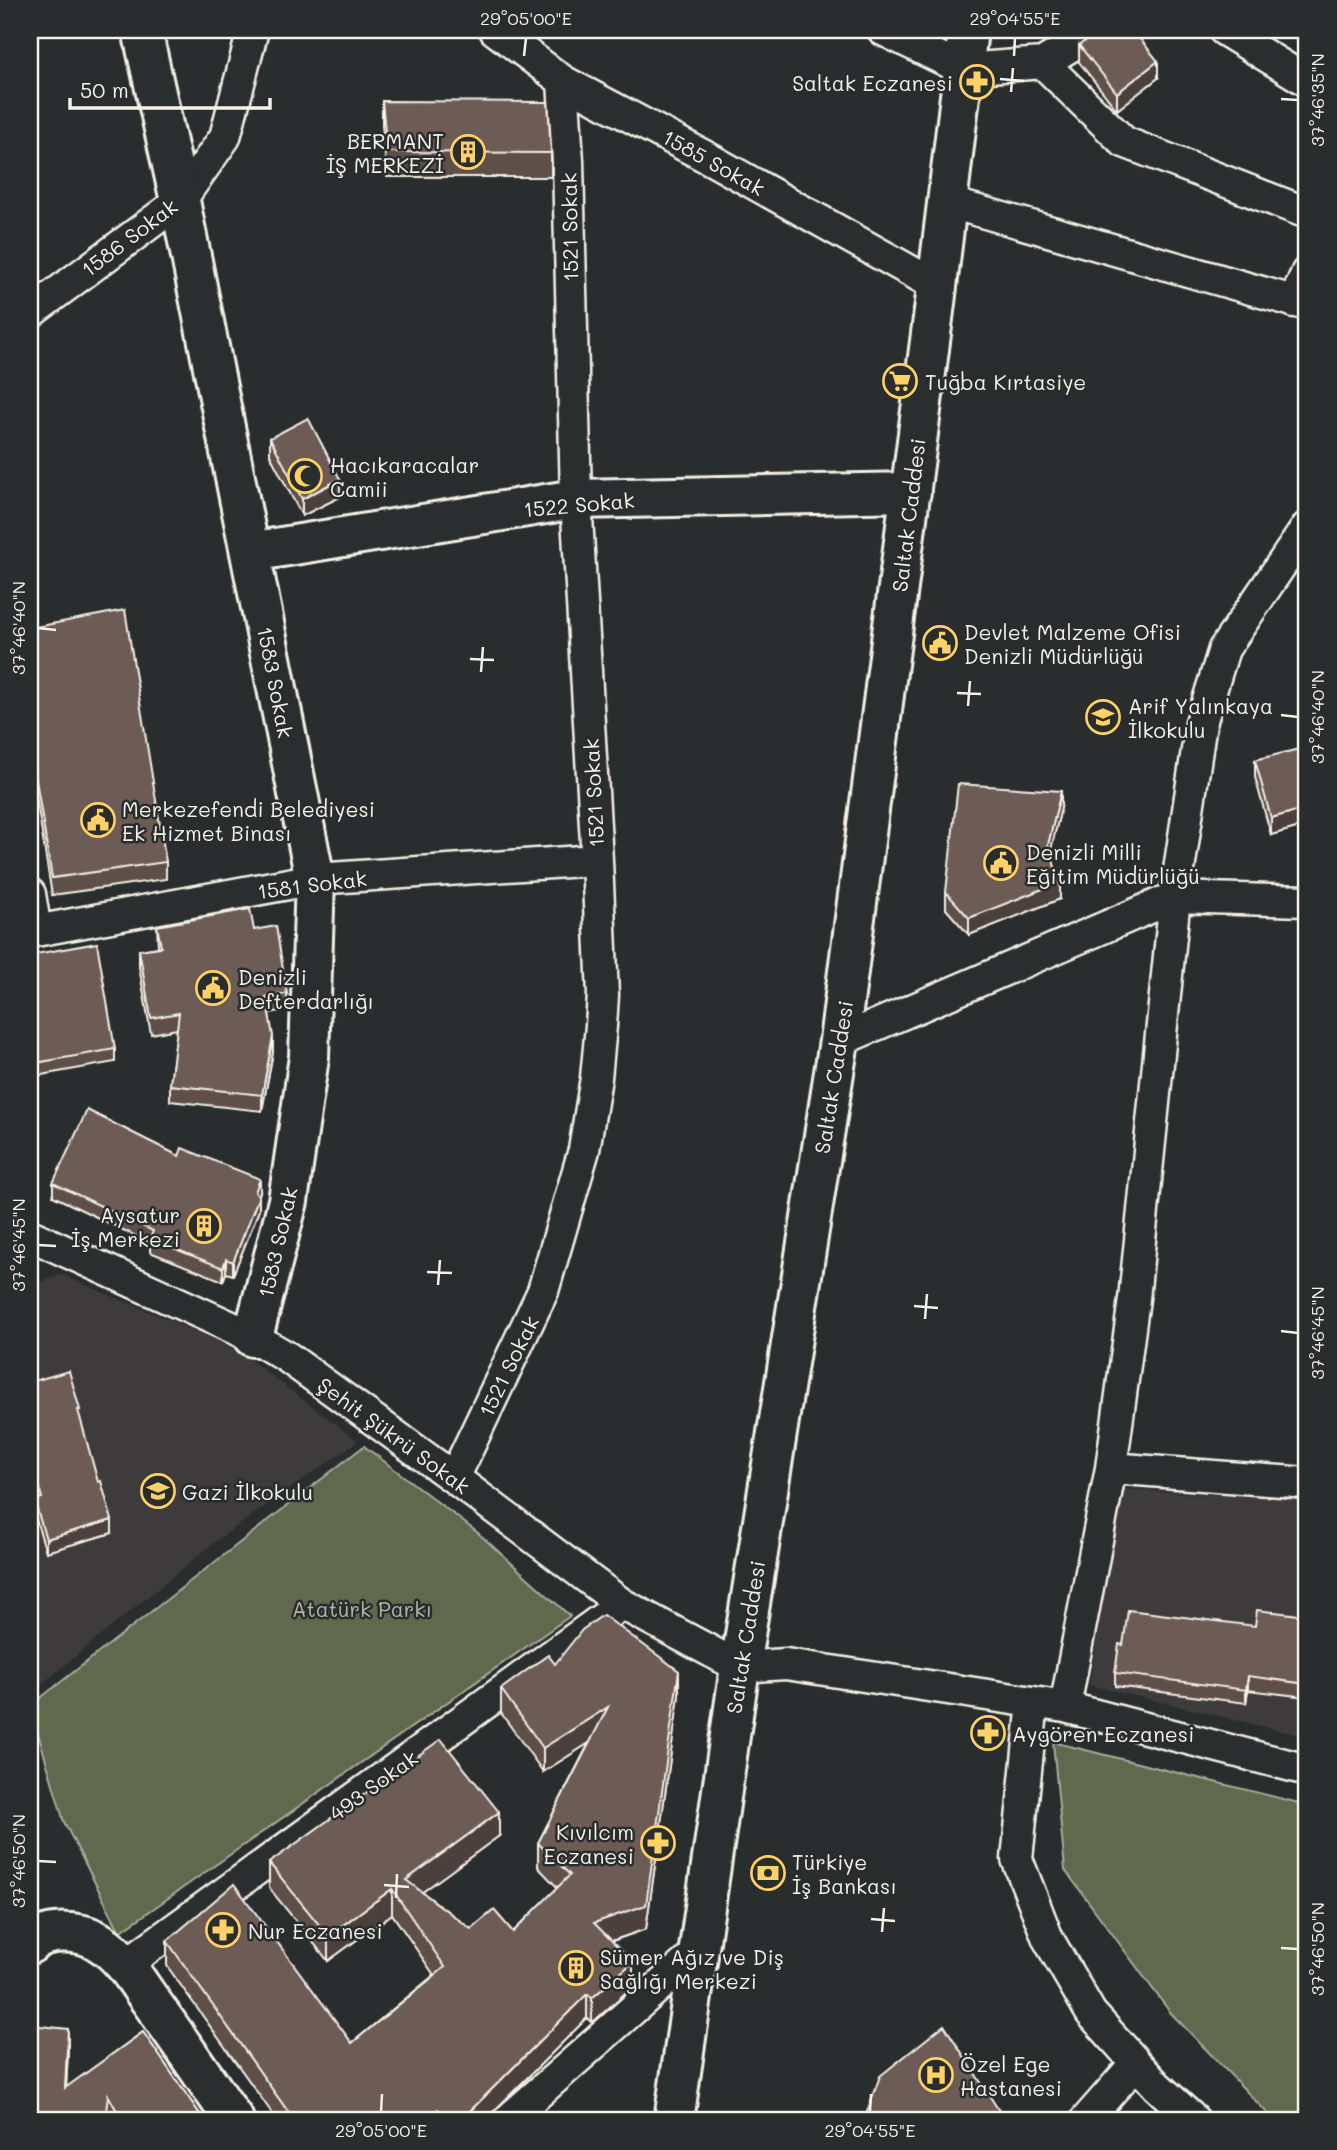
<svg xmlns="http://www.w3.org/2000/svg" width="1337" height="2150" font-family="Mali,sans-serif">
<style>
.built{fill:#3e3b3a}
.green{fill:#61674e;stroke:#aaac9b;stroke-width:2}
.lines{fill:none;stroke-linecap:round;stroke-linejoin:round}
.minor-casing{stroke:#f4f1e8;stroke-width:35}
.tertiary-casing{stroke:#f4f1e8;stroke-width:44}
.secondary-casing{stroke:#f4f1e8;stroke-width:44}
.minor{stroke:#2a2d2e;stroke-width:30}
.tertiary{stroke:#2a2d2e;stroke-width:38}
.secondary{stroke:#2a2d2e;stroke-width:38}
.wall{fill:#5e4f49;stroke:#f4f1e8;stroke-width:2}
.shaded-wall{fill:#4c403c;stroke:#f4f1e8;stroke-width:2}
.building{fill:#6d5c55;stroke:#f4f1e8;stroke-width:2}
.ticks{fill:none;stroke:#f4f1e8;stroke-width:2.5}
.labels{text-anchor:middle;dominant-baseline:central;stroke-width:5;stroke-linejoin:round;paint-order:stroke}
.poi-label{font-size:21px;fill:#f4f1e8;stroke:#2a2d2e;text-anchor:start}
.street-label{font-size:21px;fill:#f4f1e8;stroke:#2a2d2e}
.park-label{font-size:21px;fill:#b2b3a3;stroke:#2a2d2e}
.neatline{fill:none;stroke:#f4f1e8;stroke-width:2.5}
.ticks-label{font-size:18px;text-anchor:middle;fill:#f4f1e8}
</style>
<rect width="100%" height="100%" fill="#2a2d2e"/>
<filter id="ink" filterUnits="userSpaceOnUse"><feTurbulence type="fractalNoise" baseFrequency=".0143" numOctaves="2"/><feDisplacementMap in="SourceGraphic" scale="14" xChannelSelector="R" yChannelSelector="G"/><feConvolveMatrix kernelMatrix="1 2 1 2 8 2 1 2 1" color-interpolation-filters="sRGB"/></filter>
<g filter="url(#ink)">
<path class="built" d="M 62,1275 L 233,1347 L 358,1441 L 216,1541 L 32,1692 L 30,1685 L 30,1285 Z
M 1122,1489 L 1307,1500 L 1307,1737 L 1089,1685 Z"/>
<path class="green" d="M 364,1446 L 478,1533 L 570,1616 L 120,1932 L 64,1822 L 30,1706 Z
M 1053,1742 L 1307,1805 L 1307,2120 L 1274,2120 L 1170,2012 L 1065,1870 Z"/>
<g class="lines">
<g class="minor-casing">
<path id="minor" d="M 495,30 L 563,81 L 710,159 L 937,286
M 883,30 L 963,69 L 1043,63 L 1097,30
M 1224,30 L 1307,81
M 1043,63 L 1124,142 L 1307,213
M 947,202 L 1307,305
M 1294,302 L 1307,272
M 30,313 L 180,201 L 225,137 L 253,30
M 30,894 L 36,931
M 30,932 L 315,879 L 597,860
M 839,1041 L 1175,897 L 1307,901
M 30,1235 L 253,1337 L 287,1357 L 454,1478 L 622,1604 L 740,1667 L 786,1664 L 1065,1707 L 1307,1770
M 1111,1468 L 1307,1483
M 454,1478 L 543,1291 L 584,1150 L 596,1078 L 601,1026 L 603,995 L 597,860 L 576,499 L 568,161 L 563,81
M 1033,1702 L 1017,1859 L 1048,1939 L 1091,2013 L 1157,2086 L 1194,2120
M 1065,1707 L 1111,1468 L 1134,1299 L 1175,897 L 1201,723 L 1224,649 L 1307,527
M 125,1965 L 610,1613
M 508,2120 L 699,1951
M 1086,2120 L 1136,2063"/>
</g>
<g class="tertiary-casing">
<path id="tertiary" d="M 142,30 L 180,201 L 315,879 L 309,1057 L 288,1201 L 253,1337"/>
</g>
<g class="secondary-casing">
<path id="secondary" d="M 251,552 L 576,499 L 911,492
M 30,1944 C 46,1928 83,1930 101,1943 C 122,1956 136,1980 150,2000 C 179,2040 206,2080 234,2120
M 674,2120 L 740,1667 L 839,1041 L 935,303 L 968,30"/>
</g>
<use href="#minor" class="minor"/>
<use href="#tertiary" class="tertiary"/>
<use href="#secondary" class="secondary"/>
</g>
<path class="wall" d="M 1079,45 L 1158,78 L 1117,110 L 1079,62 Z
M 382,101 L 551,153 L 551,177 L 387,177 L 382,125 Z
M 270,438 L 340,497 L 302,516 L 270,455 Z
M 30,628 L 166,862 L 166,879 L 52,895 L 30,760 Z
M 1255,760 L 1307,780 L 1307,825 L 1271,835 L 1255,777 Z
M 1061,808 L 1050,852 L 1060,899 L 969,935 L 946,909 L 946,892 Z
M 157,926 L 254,930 L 287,994 L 287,1010 L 269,1013 L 273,1052 L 262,1111 L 170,1101 L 170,1085 L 177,1029 L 151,1034 L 139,967 L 139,950 L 158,947 Z
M 30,955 L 115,1049 L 115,1062 L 30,1077 Z
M 53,1183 L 260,1192 L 258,1196 L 259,1210 L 233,1275 L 226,1273 L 223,1281 L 150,1252 L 150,1243 L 53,1196 Z
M 30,1382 L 80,1419 L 112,1533 L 46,1552 L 34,1513 L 34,1500 L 39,1499 L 30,1468 Z
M 1307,1616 L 1307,1697 L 1248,1690 L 1246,1703 L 1115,1686 L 1115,1673 L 1123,1645 L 1255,1626 Z
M 555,1664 L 679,1695 L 646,1929 L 612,1941 L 633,1986 L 592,2023 L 587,2018 L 485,2120 L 277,2120 L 167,1966 L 167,1941 L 352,2043 L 434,1975 L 392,1914 L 328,1961 L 269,1888 L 269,1863 L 499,1836 L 422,1892 L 471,1929 L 513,1932 L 558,1888 L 538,1867 L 538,1843 L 589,1743 L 543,1772 L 501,1713 L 501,1689 Z
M 143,2032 L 204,2120 L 110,2120 L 108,2115 L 107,2120 L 30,2120 L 68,2050 L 66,2088 Z"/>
<path class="shaded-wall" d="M 1158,61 L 1158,78 L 1117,110 L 1117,93 Z
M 340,479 L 340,497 L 302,516 L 302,499 Z
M 1061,791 L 1061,808 L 1048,862 L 1048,845 Z
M 1307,808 L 1307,825 L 1271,835 L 1271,818 Z
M 1060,882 L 1060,899 L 969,935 L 969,918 Z
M 273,1036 L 273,1052 L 262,1111 L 262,1095 Z
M 260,1179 L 260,1192 L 255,1205 L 255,1192 Z
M 259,1196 L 259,1210 L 233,1275 L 233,1262 Z
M 226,1259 L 226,1273 L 223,1281 L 223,1268 Z
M 112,1520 L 112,1533 L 46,1552 L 46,1539 Z
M 679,1671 L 679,1695 L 646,1929 L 594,1947 L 594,1923 Z
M 1248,1676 L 1248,1690 L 1246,1703 L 1246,1690 Z
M 608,1707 L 608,1731 L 543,1772 L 543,1748 Z
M 499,1812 L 499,1836 L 406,1904 L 406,1880 Z
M 392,1889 L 392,1914 L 328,1961 L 328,1936 Z
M 633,1962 L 633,1986 L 592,2023 L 592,1998 Z
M 587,1994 L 587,2018 L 485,2120 L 461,2120 Z
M 68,2029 L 68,2050 L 65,2109 L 65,2088 Z
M 438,2109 L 438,2120 L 423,2120 Z"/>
<path class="building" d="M 1103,30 L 1133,30 L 1158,61 L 1117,93 L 1079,45 Z
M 382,101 L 548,102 L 551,153 L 387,152 Z
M 308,418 L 340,479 L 302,499 L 270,438 Z
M 125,610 L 166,862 L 52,878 L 30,743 L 30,628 Z
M 1299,749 L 1307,780 L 1307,808 L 1271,818 L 1255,760 Z
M 958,784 L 1061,791 L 1048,845 L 1060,882 L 969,918 L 946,892 Z
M 250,909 L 254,930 L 276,926 L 287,994 L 266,997 L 273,1036 L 262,1095 L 170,1085 L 179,1013 L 151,1018 L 139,950 L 161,947 L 157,926 Z
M 97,943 L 115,1049 L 30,1064 L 30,955 Z
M 87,1110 L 179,1156 L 182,1148 L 260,1179 L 255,1192 L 259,1196 L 233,1262 L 226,1259 L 223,1268 L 150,1239 L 153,1231 L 53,1183 Z
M 69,1371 L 80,1410 L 78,1410 L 98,1482 L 101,1481 L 112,1520 L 46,1539 L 34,1500 L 42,1498 L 30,1455 L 30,1382 Z
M 1128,1610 L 1255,1626 L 1257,1610 L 1307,1616 L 1307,1684 L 1248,1676 L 1246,1690 L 1115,1673 L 1119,1644 L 1123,1645 Z
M 603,1615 L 679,1671 L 646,1905 L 594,1923 L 633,1962 L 592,1998 L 587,1994 L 461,2120 L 447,2120 L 438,2109 L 423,2120 L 294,2120 L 167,1941 L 234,1884 L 352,2043 L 445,1967 L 392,1889 L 328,1936 L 269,1863 L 441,1739 L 499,1812 L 406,1880 L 471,1929 L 494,1910 L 513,1932 L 570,1875 L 538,1843 L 608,1707 L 543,1748 L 501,1689 L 548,1655 L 555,1664 L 582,1630 Z
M 30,2025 L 68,2029 L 65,2088 L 143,2032 L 204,2120 L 122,2120 L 108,2095 L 105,2120 L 30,2120 Z
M 944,2025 L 1005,2120 L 864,2120 L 880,2076 Z"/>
</g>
<path class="ticks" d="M 524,56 L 526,38M 1014,56 L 1015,38M 1000,79 L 1024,81M 1011,92 L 1013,68M 1281,99 L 1298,100M 38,628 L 56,630M 470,659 L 494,660M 481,672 L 483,647M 957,693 L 981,694M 968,706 L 970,681M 1281,715 L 1298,717M 38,1245 L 56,1246M 427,1272 L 452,1273M 438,1285 L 440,1260M 914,1306 L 938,1308M 925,1319 L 927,1294M 1281,1331 L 1298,1333M 38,1861 L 56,1862M 384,1885 L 409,1887M 396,1898 L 397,1874M 871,1919 L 895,1921M 882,1932 L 884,1908M 1281,1948 L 1298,1949M 381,2112 L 382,2094M 870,2112 L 871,2094"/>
<defs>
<g id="pharmacy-ring" transform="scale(1.75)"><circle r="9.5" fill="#2a2d2e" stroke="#ffd166" stroke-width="1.5"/><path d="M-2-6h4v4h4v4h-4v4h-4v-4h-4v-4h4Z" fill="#ffd166"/></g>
<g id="building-ring" transform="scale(1.75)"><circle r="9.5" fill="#2a2d2e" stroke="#ffd166" stroke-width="1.5"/><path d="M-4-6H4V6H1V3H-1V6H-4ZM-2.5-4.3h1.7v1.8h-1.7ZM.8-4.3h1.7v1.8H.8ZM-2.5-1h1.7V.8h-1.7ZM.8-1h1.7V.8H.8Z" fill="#ffd166"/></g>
<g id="supermarket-ring" transform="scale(1.75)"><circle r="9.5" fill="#2a2d2e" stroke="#ffd166" stroke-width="1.5"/><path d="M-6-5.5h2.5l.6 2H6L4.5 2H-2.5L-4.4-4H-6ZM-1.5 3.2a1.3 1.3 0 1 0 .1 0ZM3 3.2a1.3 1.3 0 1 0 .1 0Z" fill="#ffd166"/></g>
<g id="mosque-ring" transform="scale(1.75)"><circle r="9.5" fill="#2a2d2e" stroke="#ffd166" stroke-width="1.5"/><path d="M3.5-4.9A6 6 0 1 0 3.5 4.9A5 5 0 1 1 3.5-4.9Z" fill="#ffd166"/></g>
<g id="civic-ring" transform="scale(1.75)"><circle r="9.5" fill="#2a2d2e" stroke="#ffd166" stroke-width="1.5"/><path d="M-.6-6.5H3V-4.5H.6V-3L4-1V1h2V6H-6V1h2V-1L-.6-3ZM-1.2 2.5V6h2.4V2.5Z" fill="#ffd166"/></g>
<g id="school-ring" transform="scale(1.75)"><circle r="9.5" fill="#2a2d2e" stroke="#ffd166" stroke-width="1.5"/><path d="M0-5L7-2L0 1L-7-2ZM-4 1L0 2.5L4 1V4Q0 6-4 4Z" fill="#ffd166"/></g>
<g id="bank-ring" transform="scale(1.75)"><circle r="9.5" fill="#2a2d2e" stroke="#ffd166" stroke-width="1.5"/><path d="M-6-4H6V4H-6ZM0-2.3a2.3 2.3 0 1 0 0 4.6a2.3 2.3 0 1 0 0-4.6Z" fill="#ffd166"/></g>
<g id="hospital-ring" transform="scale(1.75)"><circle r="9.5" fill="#2a2d2e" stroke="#ffd166" stroke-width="1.5"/><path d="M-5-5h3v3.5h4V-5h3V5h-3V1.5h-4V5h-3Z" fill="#ffd166"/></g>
</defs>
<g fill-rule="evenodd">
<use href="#pharmacy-ring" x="977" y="82"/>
<use href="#building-ring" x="468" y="152"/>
<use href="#supermarket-ring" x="900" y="381"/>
<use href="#mosque-ring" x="305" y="476"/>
<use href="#civic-ring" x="940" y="643"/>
<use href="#school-ring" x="1103" y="717"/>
<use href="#civic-ring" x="98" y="820"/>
<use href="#civic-ring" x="1001" y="863"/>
<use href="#civic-ring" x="213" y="988"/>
<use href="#building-ring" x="204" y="1226"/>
<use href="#school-ring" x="158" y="1491"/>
<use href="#pharmacy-ring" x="988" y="1733"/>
<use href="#pharmacy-ring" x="658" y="1843"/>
<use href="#bank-ring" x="768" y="1873"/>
<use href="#pharmacy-ring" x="223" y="1930"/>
<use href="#building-ring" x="576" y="1968"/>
<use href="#hospital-ring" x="936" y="2075"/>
</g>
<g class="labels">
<g class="poi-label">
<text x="953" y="82" text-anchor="end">Saltak Eczanesi</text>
<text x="444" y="140" text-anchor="end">BERMANT<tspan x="444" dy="24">İŞ MERKEZİ</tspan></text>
<text x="925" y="381">Tuğba Kırtasiye</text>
<text x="330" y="464">Hacıkaracalar<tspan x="330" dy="24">Camii</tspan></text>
<text x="964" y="631">Devlet Malzeme Ofisi<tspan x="964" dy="24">Denizli Müdürlüğü</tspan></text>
<text x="1128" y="705">Arif Yalınkaya<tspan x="1128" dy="24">İlkokulu</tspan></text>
<text x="122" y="808">Merkezefendi Belediyesi<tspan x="122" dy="24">Ek Hizmet Binası</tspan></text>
<text x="1026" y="851">Denizli Milli<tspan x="1026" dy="24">Eğitim Müdürlüğü</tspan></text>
<text x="238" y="976">Denizli<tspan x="238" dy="24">Defterdarlığı</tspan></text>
<text x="180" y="1214" text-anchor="end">Aysatur<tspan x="180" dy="24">İş Merkezi</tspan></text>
<text x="182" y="1491">Gazi İlkokulu</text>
<text x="1012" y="1733">Aygören Eczanesi</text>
<text x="634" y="1831" text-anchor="end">Kıvılcım<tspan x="634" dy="24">Eczanesi</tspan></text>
<text x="792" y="1861">Türkiye<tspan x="792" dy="24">İş Bankası</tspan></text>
<text x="248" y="1930">Nur Eczanesi</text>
<text x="600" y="1956">Sümer Ağız ve Diş<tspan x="600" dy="24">Sağlığı Merkezi</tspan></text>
<text x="960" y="2063">Özel Ege<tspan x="960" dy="24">Hastanesi</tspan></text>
</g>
<g class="street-label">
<text transform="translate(714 162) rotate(29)">1585 Sokak</text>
<text transform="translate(569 227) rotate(-91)">1521 Sokak</text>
<text transform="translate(129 237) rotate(-37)">1586 Sokak</text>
<text transform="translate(579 504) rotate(-5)">1522 Sokak</text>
<text transform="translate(908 515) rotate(-83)">Saltak Caddesi</text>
<text transform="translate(276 682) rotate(79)">1583 Sokak</text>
<text transform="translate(593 793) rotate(-93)">1521 Sokak</text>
<text transform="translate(312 884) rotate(-7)">1581 Sokak</text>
<text transform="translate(833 1077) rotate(-81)">Saltak Caddesi</text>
<text transform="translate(277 1242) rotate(-77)">1583 Sokak</text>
<text transform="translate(508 1366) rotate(-64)">1521 Sokak</text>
<text transform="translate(394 1435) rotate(36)">Şehit Şükrü Sokak</text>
<text transform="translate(745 1637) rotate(-81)">Saltak Caddesi</text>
<text transform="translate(373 1785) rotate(-36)">493 Sokak</text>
</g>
<g class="park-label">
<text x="362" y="1608">Atatürk Parkı</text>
</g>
</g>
<rect width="1337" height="2150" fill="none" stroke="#2a2d2e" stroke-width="77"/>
<path d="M70 98v10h200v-10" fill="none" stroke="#f4f1e8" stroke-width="3.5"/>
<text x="80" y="98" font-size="21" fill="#f4f1e8" stroke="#2a2d2e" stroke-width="5" paint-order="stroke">50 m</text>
<rect x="38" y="38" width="1260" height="2074" class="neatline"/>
<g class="ticks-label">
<text x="526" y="25">29°05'00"E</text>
<text x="1015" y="25">29°04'55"E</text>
<text transform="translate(1318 100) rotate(-90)" y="6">37°46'35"N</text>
<text transform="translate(19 628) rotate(-90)" y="6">37°46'40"N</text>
<text transform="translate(1318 717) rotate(-90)" y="6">37°46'40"N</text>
<text transform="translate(19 1245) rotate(-90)" y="6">37°46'45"N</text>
<text transform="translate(1318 1333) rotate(-90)" y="6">37°46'45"N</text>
<text transform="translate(19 1861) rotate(-90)" y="6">37°46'50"N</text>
<text transform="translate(1318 1949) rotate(-90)" y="6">37°46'50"N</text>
<text x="381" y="2137">29°05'00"E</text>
<text x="870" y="2137">29°04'55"E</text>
</g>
</svg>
